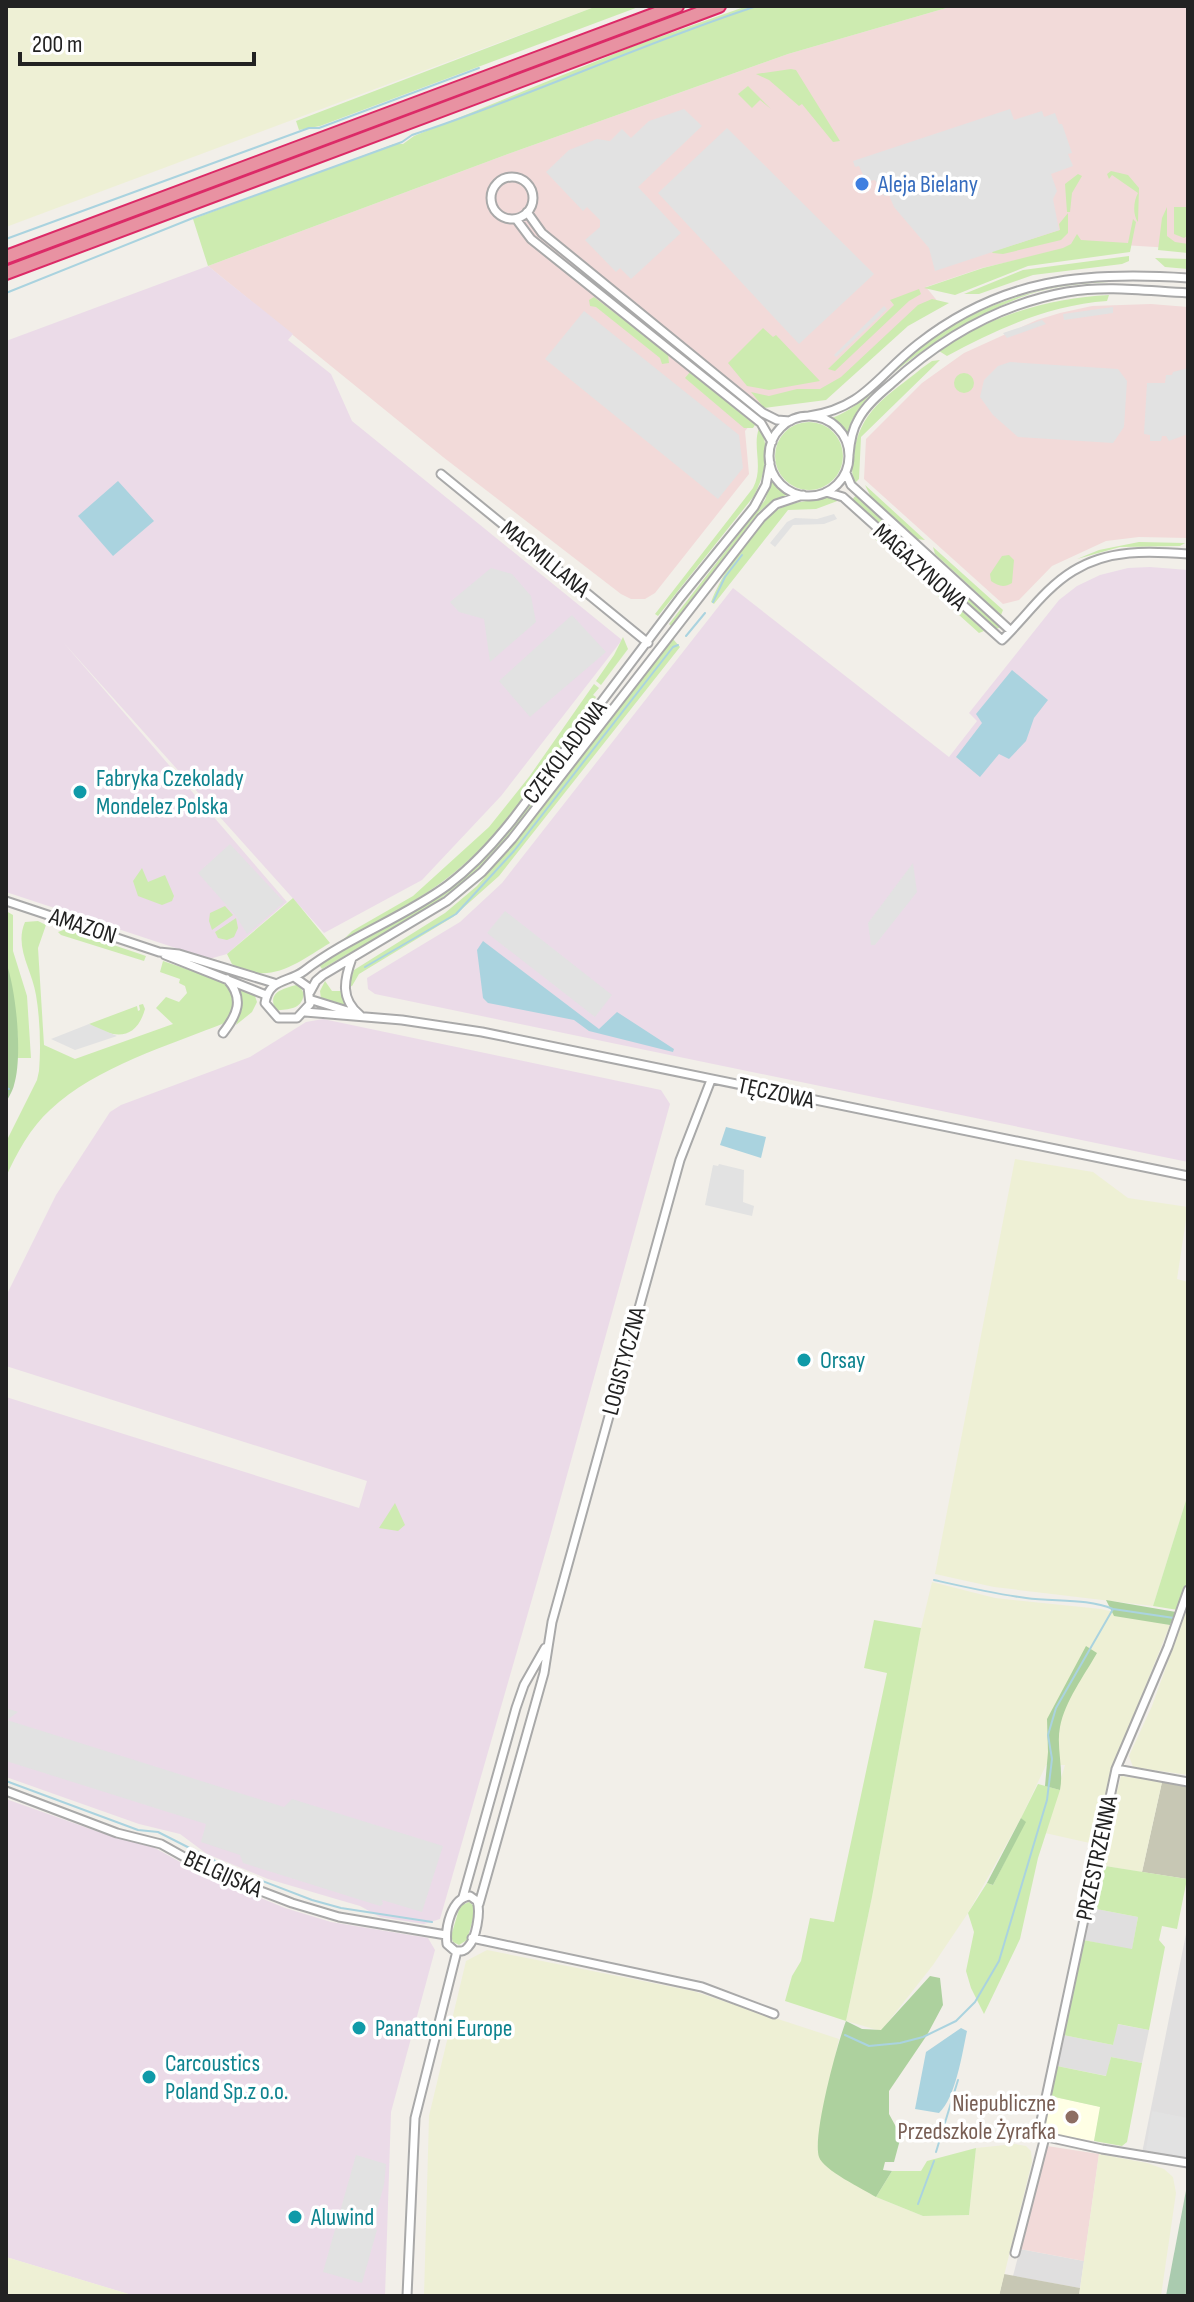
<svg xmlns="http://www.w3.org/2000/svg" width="1194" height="2302" font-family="'Sofia Sans Condensed',sans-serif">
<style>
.residential{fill:#e0dfdf}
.commercial{fill:#f2dad9}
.industrial{fill:#ebdbe8}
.education{fill:#ffffe5}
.construction{fill:#c7c7b4}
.farmland{fill:#eef0d5}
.grass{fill:#cdebb0}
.forest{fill:#add19e}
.cemetery{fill:#aacbaf}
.parking{fill:#e2e2e2}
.water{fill:#aad3df}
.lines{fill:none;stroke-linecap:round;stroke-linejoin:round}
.stream{stroke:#aad3df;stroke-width:2}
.street-casing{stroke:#a9a9a9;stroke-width:11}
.highway-casing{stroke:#dc2a67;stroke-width:16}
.street{stroke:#fff;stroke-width:7}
.highway{stroke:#e892a2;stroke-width:12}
.shop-dot{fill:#3f7fe0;stroke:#fff;stroke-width:3}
.culture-dot{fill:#0f9aa8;stroke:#fff;stroke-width:3}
.education-dot{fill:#8d6e63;stroke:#fff;stroke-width:3}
.labels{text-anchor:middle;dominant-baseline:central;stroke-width:7;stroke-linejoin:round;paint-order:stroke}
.shop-label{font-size:24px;fill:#366cbe;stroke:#fff;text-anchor:start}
.street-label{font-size:24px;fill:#222;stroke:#fff}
.culture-label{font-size:24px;fill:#0d838f;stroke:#fff;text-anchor:start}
.education-label{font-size:24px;fill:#785e54;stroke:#fff;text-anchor:end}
</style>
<rect width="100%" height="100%" fill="#f2efe9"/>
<path class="residential" d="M 1091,1908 L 1138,1917 L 1132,1950 L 1083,1940 Z
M 1188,1924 L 1188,2160 L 1142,2153 Z
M 1117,2024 L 1149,2030 L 1142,2063 L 1111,2057 L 1107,2076 L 1057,2066 L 1063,2035 L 1113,2045 Z
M 1020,2249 L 1084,2261 L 1080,2288 L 1013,2276 Z"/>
<path class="commercial" d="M 953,6 L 1188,6 L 1188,249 L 1090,243 L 982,268 L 926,287 L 939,303 L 907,323 L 826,399 L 812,395 L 767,405 L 763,409 L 745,431 L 749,474 L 655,593 L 645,599 L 631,599 L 621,594 L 443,457 L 208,266 L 508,154 L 788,54 Z
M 1151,304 L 1188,307 L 1188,538 L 1139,537 L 1106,541 L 1052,566 L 1019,600 L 1003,604 L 864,479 L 866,439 L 922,383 L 964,353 L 1037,320 L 1060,313 L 1092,306 Z
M 1047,2146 L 1099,2154 L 1084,2261 L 1020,2249 Z"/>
<path class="industrial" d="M 208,266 L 293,334 L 288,340 L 331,374 L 352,421 L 622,640 L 501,796 L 422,880 L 324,933 L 63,642 L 287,902 L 227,954 L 209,959 L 6,892 L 6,341 Z
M 1150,567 L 1188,570 L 1188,1162 L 375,994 L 368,989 L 367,978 L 460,922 L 502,883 L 733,588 L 949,757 L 977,721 L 969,713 L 1059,600 L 1077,586 L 1100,575 L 1128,568 Z
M 323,1019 L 661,1090 L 670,1104 L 549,1540 L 440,1919 L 424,1924 L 380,1917 L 360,1906 L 268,1879 L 207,1854 L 180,1834 L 139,1824 L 6,1777 L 6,1397 L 359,1508 L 367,1481 L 6,1366 L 6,1296 L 56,1195 L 110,1112 L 121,1105 L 250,1057 L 306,1022 Z
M 6,1799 L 96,1831 L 153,1847 L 202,1874 L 285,1908 L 331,1922 L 428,1938 L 435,1950 L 391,2112 L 385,2296 L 135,2296 L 6,2257 Z"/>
<path class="education" d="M 1050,2096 L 1101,2107 L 1094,2141 L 1047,2133 L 1044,2128 Z"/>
<path class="construction" d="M 1162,1782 L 1188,1785 L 1187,1879 L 1142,1872 Z
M 1004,2274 L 1080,2288 L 1079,2296 L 999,2296 Z"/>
<path class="farmland" d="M 6,6 L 597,6 L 6,227 Z
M 1015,1159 L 1093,1172 L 1128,1198 L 1188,1207 L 1177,1279 L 1188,1282 L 1188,1494 L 1153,1606 L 994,1587 L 935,1574 Z
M 932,1582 L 995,1598 L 1101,1609 L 1170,1625 L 1113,1767 L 1094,1844 L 1045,1833 L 1065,1765 L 1046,1765 L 1021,1818 L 968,1913 L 933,1965 L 881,2031 L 846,2021 L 872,1897 L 921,1628 Z
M 1188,1606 L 1188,1775 L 1133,1767 L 1129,1756 L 1152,1706 Z
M 1121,1776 L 1162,1782 L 1142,1872 L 1099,1865 Z
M 487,1950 L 693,1991 L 839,2039 L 820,2128 L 876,2197 L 923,2216 L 969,2215 L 976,2148 L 1015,2144 L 1026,2146 L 1031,2151 L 1032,2162 L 999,2296 L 424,2296 L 429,2116 L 466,1961 Z
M 1099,2154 L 1147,2163 L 1164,2169 L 1173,2177 L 1176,2193 L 1161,2296 L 1079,2296 Z
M 6,2257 L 135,2296 L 6,2296 Z"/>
<path class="grass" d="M 597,6 L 641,6 L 320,126 L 299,130 L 296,121 Z
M 747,6 L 953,6 L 788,54 L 508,154 L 208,266 L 193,219 L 394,144 L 403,144 L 414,136 L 631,47 Z
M 791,69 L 796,70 L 840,141 L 833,142 L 802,104 L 799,106 L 769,80 L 756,74 Z
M 748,86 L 771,109 L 760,100 L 752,108 L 738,94 Z
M 1111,171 L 1128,175 L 1139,188 L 1138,222 C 1132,214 1134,200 1138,193 L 1112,175 L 1109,179 L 1107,174 Z
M 1078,174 L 1082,176 L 1072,193 L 1070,212 L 1067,212 L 1065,184 Z
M 1167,207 L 1167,236 L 1175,242 L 1188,244 L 1188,253 L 1158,250 L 1162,218 Z
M 1174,207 L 1188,207 L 1188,235 L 1184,238 L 1174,234 Z
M 1068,213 L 1068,233 L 1061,240 L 1003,254 L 993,253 L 987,248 L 1000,249 L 1060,230 L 1059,224 Z
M 121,219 L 123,223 L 6,267 L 6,262 Z
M 1133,219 L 1136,222 L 1130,252 L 1028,266 L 955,295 L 924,288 L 983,268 L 1063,248 L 1071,244 L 1077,234 L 1081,240 L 1128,243 Z
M 1129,256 L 1129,261 L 1122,264 L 1033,275 L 979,294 L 964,294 L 1023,270 Z
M 1155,258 L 1188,259 L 1188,269 L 1165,267 Z
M 1109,279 L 1109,282 C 1082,283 1055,286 1030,294 C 980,311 858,380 848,433 L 832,418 C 865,405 888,376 914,353 C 968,306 1038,286 1109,279 Z
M 919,289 L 921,294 L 909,301 L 835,371 L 828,369 L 894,305 L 890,300 Z
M 1109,295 L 1107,301 C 1049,305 997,329 947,356 L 939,351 C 988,316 1049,298 1109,295 Z
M 594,297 L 668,354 L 669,363 L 662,364 L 660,358 L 596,307 L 590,306 L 589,300 Z
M 932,299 L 949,303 L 908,326 L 826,400 L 764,408 L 751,392 L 769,396 L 797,389 L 820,389 L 841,377 L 918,305 Z
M 763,328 L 773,337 L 776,335 L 820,381 L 769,390 L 747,386 L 728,363 Z
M 940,360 L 861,437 L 859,479 L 855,483 C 851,474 852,468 853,459 C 859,409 886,398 922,368 L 932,361 Z
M 690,372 L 755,425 L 753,428 L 744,428 L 685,378 Z
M954 383a10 10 0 1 1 20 0a10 10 0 1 1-20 0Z
M775 456a34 34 0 1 1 68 0a34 34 0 1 1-68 0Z
M 759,428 C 772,447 764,477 754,496 L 658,616 L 655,614 L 753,488 C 764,467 752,447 759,428 Z
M 772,480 L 787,495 L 773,500 L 759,512 L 671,626 L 669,624 L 765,500 Z
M 865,485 L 925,540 L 917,539 L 871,497 Z
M 856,495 L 999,625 L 999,628 L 995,629 L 852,500 Z
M 827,497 L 840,500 L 816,509 L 788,510 L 714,604 L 711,602 C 722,574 755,519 783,507 C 797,501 812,501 827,497 Z
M 866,531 L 892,553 L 907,562 L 984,631 L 979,633 Z
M 1139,542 L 1185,543 L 1180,546 L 1120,547 L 1077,559 L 1099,550 Z
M 933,547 L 1003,610 L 1001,615 L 935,554 Z
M 1009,555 L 1014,560 L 1012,583 C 1004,588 998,586 991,581 L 990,574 L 1002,556 Z
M 623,637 L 628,649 L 601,685 L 596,681 L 614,655 Z
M 673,639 L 680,647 L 499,876 L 453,917 L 359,974 L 352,986 L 348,987 L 354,970 L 445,913 L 477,886 L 525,830 Z
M 594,684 L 599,688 L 593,695 L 596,697 C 562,756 494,847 438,885 C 408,906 374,923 342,941 L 352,931 L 413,896 L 489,827 L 529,777 Z
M 596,721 L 514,829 L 473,874 L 431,906 L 322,969 L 319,965 L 436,898 L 475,868 L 511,829 Z
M 142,868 L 148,882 L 165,875 L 174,896 L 172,901 L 162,905 L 138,896 L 133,881 Z
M 293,898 L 330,943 C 298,962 270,987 232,964 L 227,954 Z
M 225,906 L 233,915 L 212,930 L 209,921 L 210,913 Z
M 6,911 L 13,915 L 13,951 L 27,996 L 31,1058 L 16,1058 L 18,1038 L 6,962 Z
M 236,918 L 238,928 L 234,937 L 227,940 L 218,938 L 215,932 Z
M 38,921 L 46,925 L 38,948 L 44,1045 L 75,1059 L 173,1024 L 156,1008 L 166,997 L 179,1002 L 187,993 L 185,986 L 179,983 L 180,979 L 160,972 L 163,961 L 225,982 L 233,990 L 234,1010 L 227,1022 C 168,1046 97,1066 50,1110 C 31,1127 16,1154 6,1177 L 6,1142 L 37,1080 L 39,1071 C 41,1047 40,1019 36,995 C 32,970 14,947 25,922 Z
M 66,929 L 146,956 L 144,961 L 61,935 L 58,932 Z
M 325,981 L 332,991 L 341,991 L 348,1008 L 321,999 L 320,991 Z
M 299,984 L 304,994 C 301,1011 289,1008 276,1011 C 266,991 284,989 299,984 Z
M 238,987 L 254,993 L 257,1002 L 252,1012 L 236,1025 L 242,1004 Z
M 143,1004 L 145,1009 C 136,1041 114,1039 89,1024 L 137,1006 L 138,1011 L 140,1010 L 139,1005 Z
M 1188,1494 L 1188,1578 L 1178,1610 L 1153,1606 Z
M 395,1503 L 405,1525 L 398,1531 L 379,1528 Z
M 874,1620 L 921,1628 L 872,1897 L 846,2021 L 785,2001 L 792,1976 L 801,1961 L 810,1918 L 834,1922 L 887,1673 L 864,1668 Z
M 1038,1784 L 1060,1790 L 1038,1858 L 1020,1939 L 984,2014 L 971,1988 L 966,1971 L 974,1932 L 968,1913 L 987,1883 L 993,1885 L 1025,1822 L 1021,1818 Z
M 1099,1865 L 1187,1879 L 1177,1929 L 1162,1926 L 1159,1940 L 1165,1947 L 1149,2030 L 1118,2024 L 1113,2045 L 1063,2035 L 1083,1940 L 1132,1949 L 1138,1917 L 1091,1908 Z
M 469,1902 L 474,1906 L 475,1912 L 467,1940 L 459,1945 L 453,1942 L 451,1936 L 460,1906 Z
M 1111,2057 L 1142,2063 L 1127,2142 L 1122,2146 L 1094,2141 L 1100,2107 L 1050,2096 L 1057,2066 L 1106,2076 Z
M 976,2148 L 969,2215 L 923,2216 L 876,2197 L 892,2171 L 921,2171 L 927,2161 Z"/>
<path class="forest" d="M 6,962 C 16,989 23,1056 14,1085 C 13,1090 9,1097 6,1102 Z
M 1106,1600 L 1176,1612 L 1170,1625 L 1114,1616 Z
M 1086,1646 L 1097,1653 C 1084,1676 1065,1701 1060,1727 C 1056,1747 1064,1769 1060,1790 L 1045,1786 L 1048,1752 L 1047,1719 Z
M 1021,1818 L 1026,1822 L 993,1885 L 987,1883 Z
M 930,1976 L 940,1978 L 943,2005 L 927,2035 L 889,2091 L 889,2114 L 901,2136 L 894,2162 L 885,2162 L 883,2170 L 892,2171 L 876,2197 C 863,2189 823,2170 819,2157 C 812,2137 837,2044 846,2021 L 862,2029 L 881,2030 Z"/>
<path class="cemetery" d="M 1188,2180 L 1188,2296 L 1166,2296 Z"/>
<path class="parking" d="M 684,109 L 702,126 L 638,187 L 681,233 L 631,279 L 620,268 L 616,272 L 585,240 L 600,227 L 600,220 L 587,207 L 583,211 L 546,172 L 569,150 L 597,139 L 610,141 L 622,129 L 631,138 L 649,121 Z
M 1010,109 L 1014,120 L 1042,111 L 1044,117 L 1055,113 L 1059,124 L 1062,124 L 1072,153 L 1068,154 L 1073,166 L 1051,174 L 1057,191 L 1053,199 L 1059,230 L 935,271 L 929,248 L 894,207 L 889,195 L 884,196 L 875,180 L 870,181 L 868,176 L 864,177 L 859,166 L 855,167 L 853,161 Z
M 727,128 L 874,274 L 799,344 L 658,193 Z
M 884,306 L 887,309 L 836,357 L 834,355 Z
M 1113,307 L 1113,313 L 1064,320 L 1063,314 Z
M 584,311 L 739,435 L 743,468 L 718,499 L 545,359 Z
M 1042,320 L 1046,324 L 1007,338 L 1003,333 Z
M 1010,362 L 1118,369 L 1127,381 L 1124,427 L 1113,443 L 1018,437 L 993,415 L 980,397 L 984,380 L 998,366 Z
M 1188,368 L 1188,434 L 1169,441 L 1166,436 L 1162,436 L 1161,441 L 1150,441 L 1150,435 L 1144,434 L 1147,383 L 1165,383 L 1166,375 L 1172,375 L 1173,372 Z
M 834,514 L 837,519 L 824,524 L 793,525 L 775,547 L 770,543 L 787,522 L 795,518 L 817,519 Z
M 491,568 L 512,574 L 531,596 L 536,622 L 490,662 L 484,619 L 459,612 L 450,602 Z
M 572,615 L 606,652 L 530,717 L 499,681 Z
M 230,844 L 284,902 L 247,934 L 236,916 L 198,873 Z
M 913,863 L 917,892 L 875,945 L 871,945 L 868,923 Z
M 505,911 L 612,995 L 595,1017 L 487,933 Z
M 89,1024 L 117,1036 L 75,1050 L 51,1039 Z
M 719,1164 L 744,1170 L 743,1202 L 754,1206 L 752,1216 L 705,1205 L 713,1165 L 718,1166 Z
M 6,1708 L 18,1712 L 7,1720 L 284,1807 L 292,1799 L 443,1846 L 422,1912 L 382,1900 L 383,1904 L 380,1906 L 243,1863 L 240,1855 L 201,1842 L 206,1824 L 6,1761 Z
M 1152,2111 L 1188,2118 L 1188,2157 L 1146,2150 Z
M 356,2155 L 386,2164 L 384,2185 L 372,2228 L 377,2230 L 362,2283 L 323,2272 Z"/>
<path class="water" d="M 118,481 L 154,521 L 113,556 L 78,516 Z
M 1012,670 L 1048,700 L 1034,718 L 1026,741 L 1009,759 L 999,754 L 980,777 L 956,757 L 982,723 L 976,714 Z
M 483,941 L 599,1029 L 617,1012 L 674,1049 L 673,1052 L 589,1031 L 574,1020 L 488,1003 L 483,998 L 477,950 Z
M 726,1127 L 766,1137 L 761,1158 L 720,1145 Z
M 961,2028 L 967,2031 C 962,2054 956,2097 939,2113 L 915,2109 L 926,2052 Z"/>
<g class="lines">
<path class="stream" d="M 6,239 L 309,128 L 319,128 L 479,68
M 6,293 L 193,218 L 402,142 L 412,135 C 529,97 640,44 757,6
M 713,602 L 725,577 L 742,555
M 686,636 L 705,613
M 365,967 L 456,914 L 514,851 L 673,647 L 678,645
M 6,1088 L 9,1089
M 934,1580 C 965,1587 995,1594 1026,1598 C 1055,1602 1087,1598 1113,1609
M 6,1781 L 138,1830 L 158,1832 L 231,1869 L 312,1900 L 341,1908 L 432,1922
M 845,2035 L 869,2046 L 900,2043 L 923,2037 L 956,2021 L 975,2002 L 999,1961 L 1047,1800 L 1052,1759 L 1048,1735 L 1056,1708 L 1113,1609 L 1174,1618
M 936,2152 L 958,2080
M 918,2204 L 934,2161"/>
<g class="street-casing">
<path id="street" d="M491 198a21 21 0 1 1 42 0a21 21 0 1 1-42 0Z
M 527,212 L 542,233 L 763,413 L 777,420 L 790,421
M 516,219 L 531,239 L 761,423 L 772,442
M 809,416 C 864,408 877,376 918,344 C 1002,278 1085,271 1188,278
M769 456a40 40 0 1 1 80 0a40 40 0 1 1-80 0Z
M 849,455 C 850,443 852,430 858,420 C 865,406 879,394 891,384 C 940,339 1000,304 1067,292 C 1108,285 1147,291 1188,293
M 846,473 L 851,485 L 1011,631
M 441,474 L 648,643
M 826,492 L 843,497 L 1002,640 C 1025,618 1045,588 1073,571 C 1108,549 1149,551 1188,554
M 6,901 L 159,952 L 179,954 L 274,983
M 165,955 L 266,995
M 352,958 C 344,980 340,999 360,1015
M 294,977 L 308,987 L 310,1004 L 297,1018 L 278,1018 L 265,1003 C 269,978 288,983 304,971 C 348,937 403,918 448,885 C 473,866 494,843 513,819 L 680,598 L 754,507 L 766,485 L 770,463
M 310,992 L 316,981 L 323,975 L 447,901 L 482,872 L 512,839 L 761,518 L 776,504 L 803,495
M 312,1000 L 354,1013
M 305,1012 L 402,1020 L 482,1032 L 1188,1176
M 223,1033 C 237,1015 245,999 227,979
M 1188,1590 L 1168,1647 L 1116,1769 L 1038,2135 L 1102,2149 L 1188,2163
M 1116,1769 L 1188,1782
M 6,1791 L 117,1833 L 161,1844 L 211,1872 L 292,1903 L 339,1917 L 446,1935
M 470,1896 L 477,1901 C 481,1912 476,1939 468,1947 C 464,1952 461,1951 455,1951 L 447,1944 C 445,1928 451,1898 470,1896 Z
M 463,1897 L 516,1708 L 524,1685 L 545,1648
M 479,1904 L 544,1673 L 552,1622 L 680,1160 L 711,1080
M 472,1938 L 702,1987 L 774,2014
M 1015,2253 L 1045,2137
M 407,2296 L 415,2118 L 457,1951"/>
</g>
<g class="highway-casing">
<path id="highway" d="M 6,257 L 677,6
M 6,273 L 719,6"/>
</g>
<use href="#street" class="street"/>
<use href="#highway" class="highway"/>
</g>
<circle class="shop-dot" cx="862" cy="184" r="8"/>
<g class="culture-dot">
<circle cx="80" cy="792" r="8"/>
<circle cx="804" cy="1360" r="8"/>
<circle cx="359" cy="2028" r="8"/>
<circle cx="149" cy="2077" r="8"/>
<circle cx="295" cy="2217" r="8"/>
</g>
<circle class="education-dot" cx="1072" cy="2117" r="8"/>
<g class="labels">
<g class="shop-label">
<text x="878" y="184">Aleja Bielany</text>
</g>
<g class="street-label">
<text transform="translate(545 559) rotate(39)">MACMILLANA</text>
<text transform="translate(920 567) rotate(42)">MAGAZYNOWA</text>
<text transform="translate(565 752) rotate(-53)">CZEKOLADOWA</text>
<text transform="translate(83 926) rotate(18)">AMAZON</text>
<text transform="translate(776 1093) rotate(12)">TĘCZOWA</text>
<text transform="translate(624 1361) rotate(-75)">LOGISTYCZNA</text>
<text transform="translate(1097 1858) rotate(-78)">PRZESTRZENNA</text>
<text transform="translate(223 1874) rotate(24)">BELGIJSKA</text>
</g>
<g class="culture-label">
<text x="96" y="778">Fabryka Czekolady<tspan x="96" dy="28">Mondelez Polska</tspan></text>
<text x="820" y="1360">Orsay</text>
<text x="375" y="2028">Panattoni Europe</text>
<text x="165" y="2063">Carcoustics<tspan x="165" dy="28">Poland Sp.z o.o.</tspan></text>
<text x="311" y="2217">Aluwind</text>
</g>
<g class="education-label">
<text x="1056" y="2103">Niepubliczne<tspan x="1056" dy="28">Przedszkole Żyrafka</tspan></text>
</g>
</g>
<rect width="1194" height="2302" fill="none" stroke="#222222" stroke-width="16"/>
<path d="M20 52v12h234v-12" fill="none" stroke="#222222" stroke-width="4"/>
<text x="32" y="52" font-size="24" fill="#222222" stroke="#ffffff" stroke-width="6" paint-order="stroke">200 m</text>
</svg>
